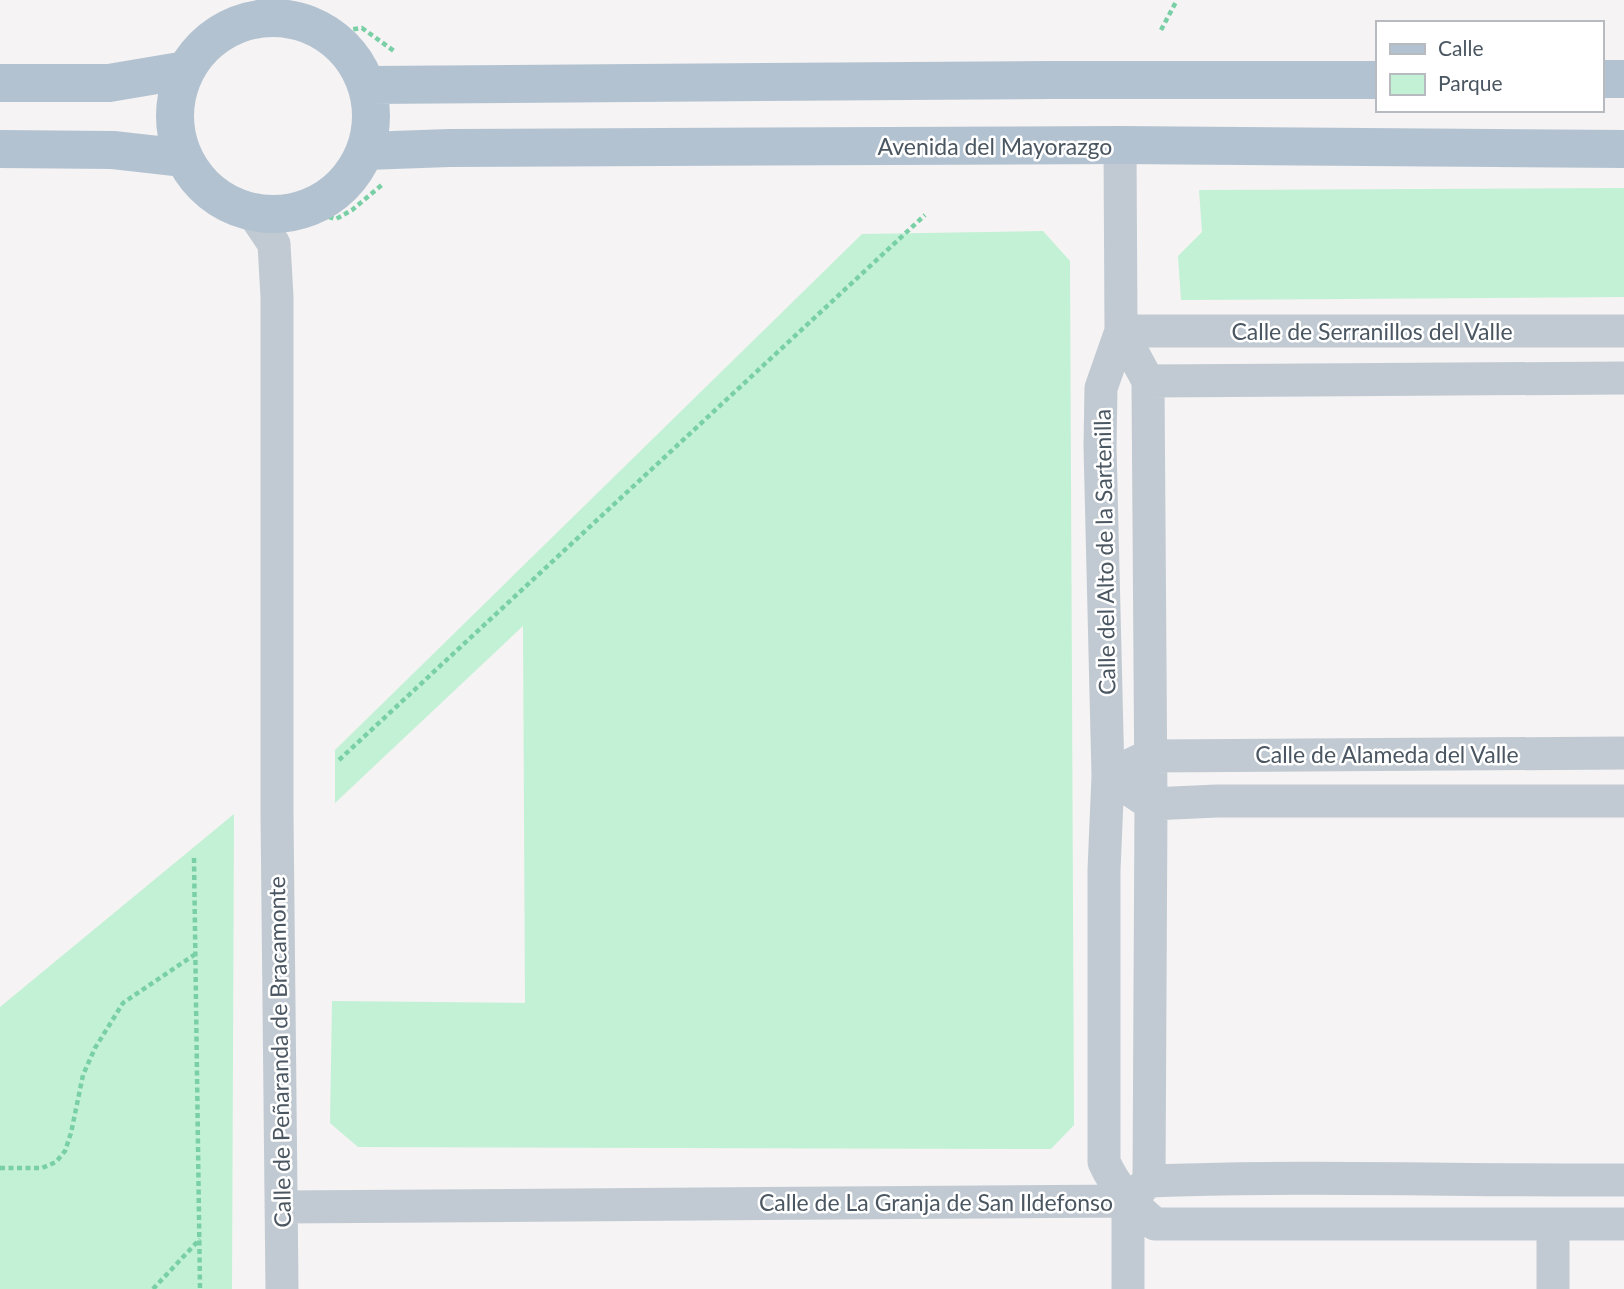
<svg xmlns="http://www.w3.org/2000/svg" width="1624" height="1289" font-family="Lato,sans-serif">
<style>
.green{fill:#c3f1d5}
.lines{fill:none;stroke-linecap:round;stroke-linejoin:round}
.path{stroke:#7ad0a6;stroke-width:4.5;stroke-dasharray:5 3.5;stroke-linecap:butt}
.street{stroke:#c1cad2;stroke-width:33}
.primary{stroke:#b3c2d1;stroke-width:38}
.labels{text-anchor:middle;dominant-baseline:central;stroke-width:5;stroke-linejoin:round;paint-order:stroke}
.street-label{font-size:23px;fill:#4a5661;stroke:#fff}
</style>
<rect width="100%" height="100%" fill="#f5f3f3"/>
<path class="green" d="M 1624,188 L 1624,297 L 1181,300 L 1178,256 L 1202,232 L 1199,190 Z
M 1043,231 L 1070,261 L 1074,1125 L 1051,1149 L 358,1147 L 330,1123 L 332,1001 L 525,1003 L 523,626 L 335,803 L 335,750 L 862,234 Z
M 234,814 L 232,1289 L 0,1289 L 0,1007 Z"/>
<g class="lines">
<path class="path" d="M 1161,30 L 1177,0
M 328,33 L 362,28 L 394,51
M 304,210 L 336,219 L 352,210 L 383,184
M 339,760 L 925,215
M 194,858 L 200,1289
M 0,1168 L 42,1168 L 56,1162 L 65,1151 L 71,1133 L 83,1075 L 95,1048 L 123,1003 L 194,955
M 153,1289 L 200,1239"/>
<path class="street" d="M 1120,145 L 1121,331 L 1101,388 L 1100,446 L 1108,776 L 1104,870 L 1104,1162 C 1116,1189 1133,1205 1155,1224 L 1624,1224
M 253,213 L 274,244 L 277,297 L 277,815 L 282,1289
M 1121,331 L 1148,381 L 1151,804 L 1149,1181 L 1128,1201 L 1128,1289
M 1121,331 L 1624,331
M 1148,381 L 1624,378
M 1128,766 L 1149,756 L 1624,753
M 1133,792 L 1151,804 L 1217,801 L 1624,801
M 1149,1181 C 1307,1175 1465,1181 1624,1180
M 281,1207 L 1128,1201
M 1553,1225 L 1553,1289"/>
<path class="primary" d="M175 116a98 98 0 1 1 196 0a98 98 0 1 1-196 0Z
M 1601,79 L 1624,79
M 0,83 L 109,83 L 186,70
M 368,85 L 1049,80 L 1377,80
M 0,149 L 113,150 L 184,158
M 366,151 L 449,148 L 1120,145 L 1624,149"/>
</g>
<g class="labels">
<g class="street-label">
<text x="995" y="146">Avenida del Mayorazgo</text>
<text x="1372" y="331">Calle de Serranillos del Valle</text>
<text transform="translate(1104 552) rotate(-91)">Calle del Alto de la Sartenilla</text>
<text x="1387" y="754">Calle de Alameda del Valle</text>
<text transform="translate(279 1052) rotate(-91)">Calle de Peñaranda de Bracamonte</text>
<text x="936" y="1202">Calle de La Granja de San Ildefonso</text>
</g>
</g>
<rect x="1376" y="21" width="228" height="91" fill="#ffffff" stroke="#b7bbc0" stroke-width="2"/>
<rect x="1390" y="44" width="35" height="10" fill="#b3c2d1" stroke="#b7bbc0" stroke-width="2"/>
<text x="1438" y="56" font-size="21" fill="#4a5661">Calle</text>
<rect x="1390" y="74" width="35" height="21" fill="#c3f1d5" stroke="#b7bbc0" stroke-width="2"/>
<text x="1438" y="91" font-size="21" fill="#4a5661">Parque</text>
</svg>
